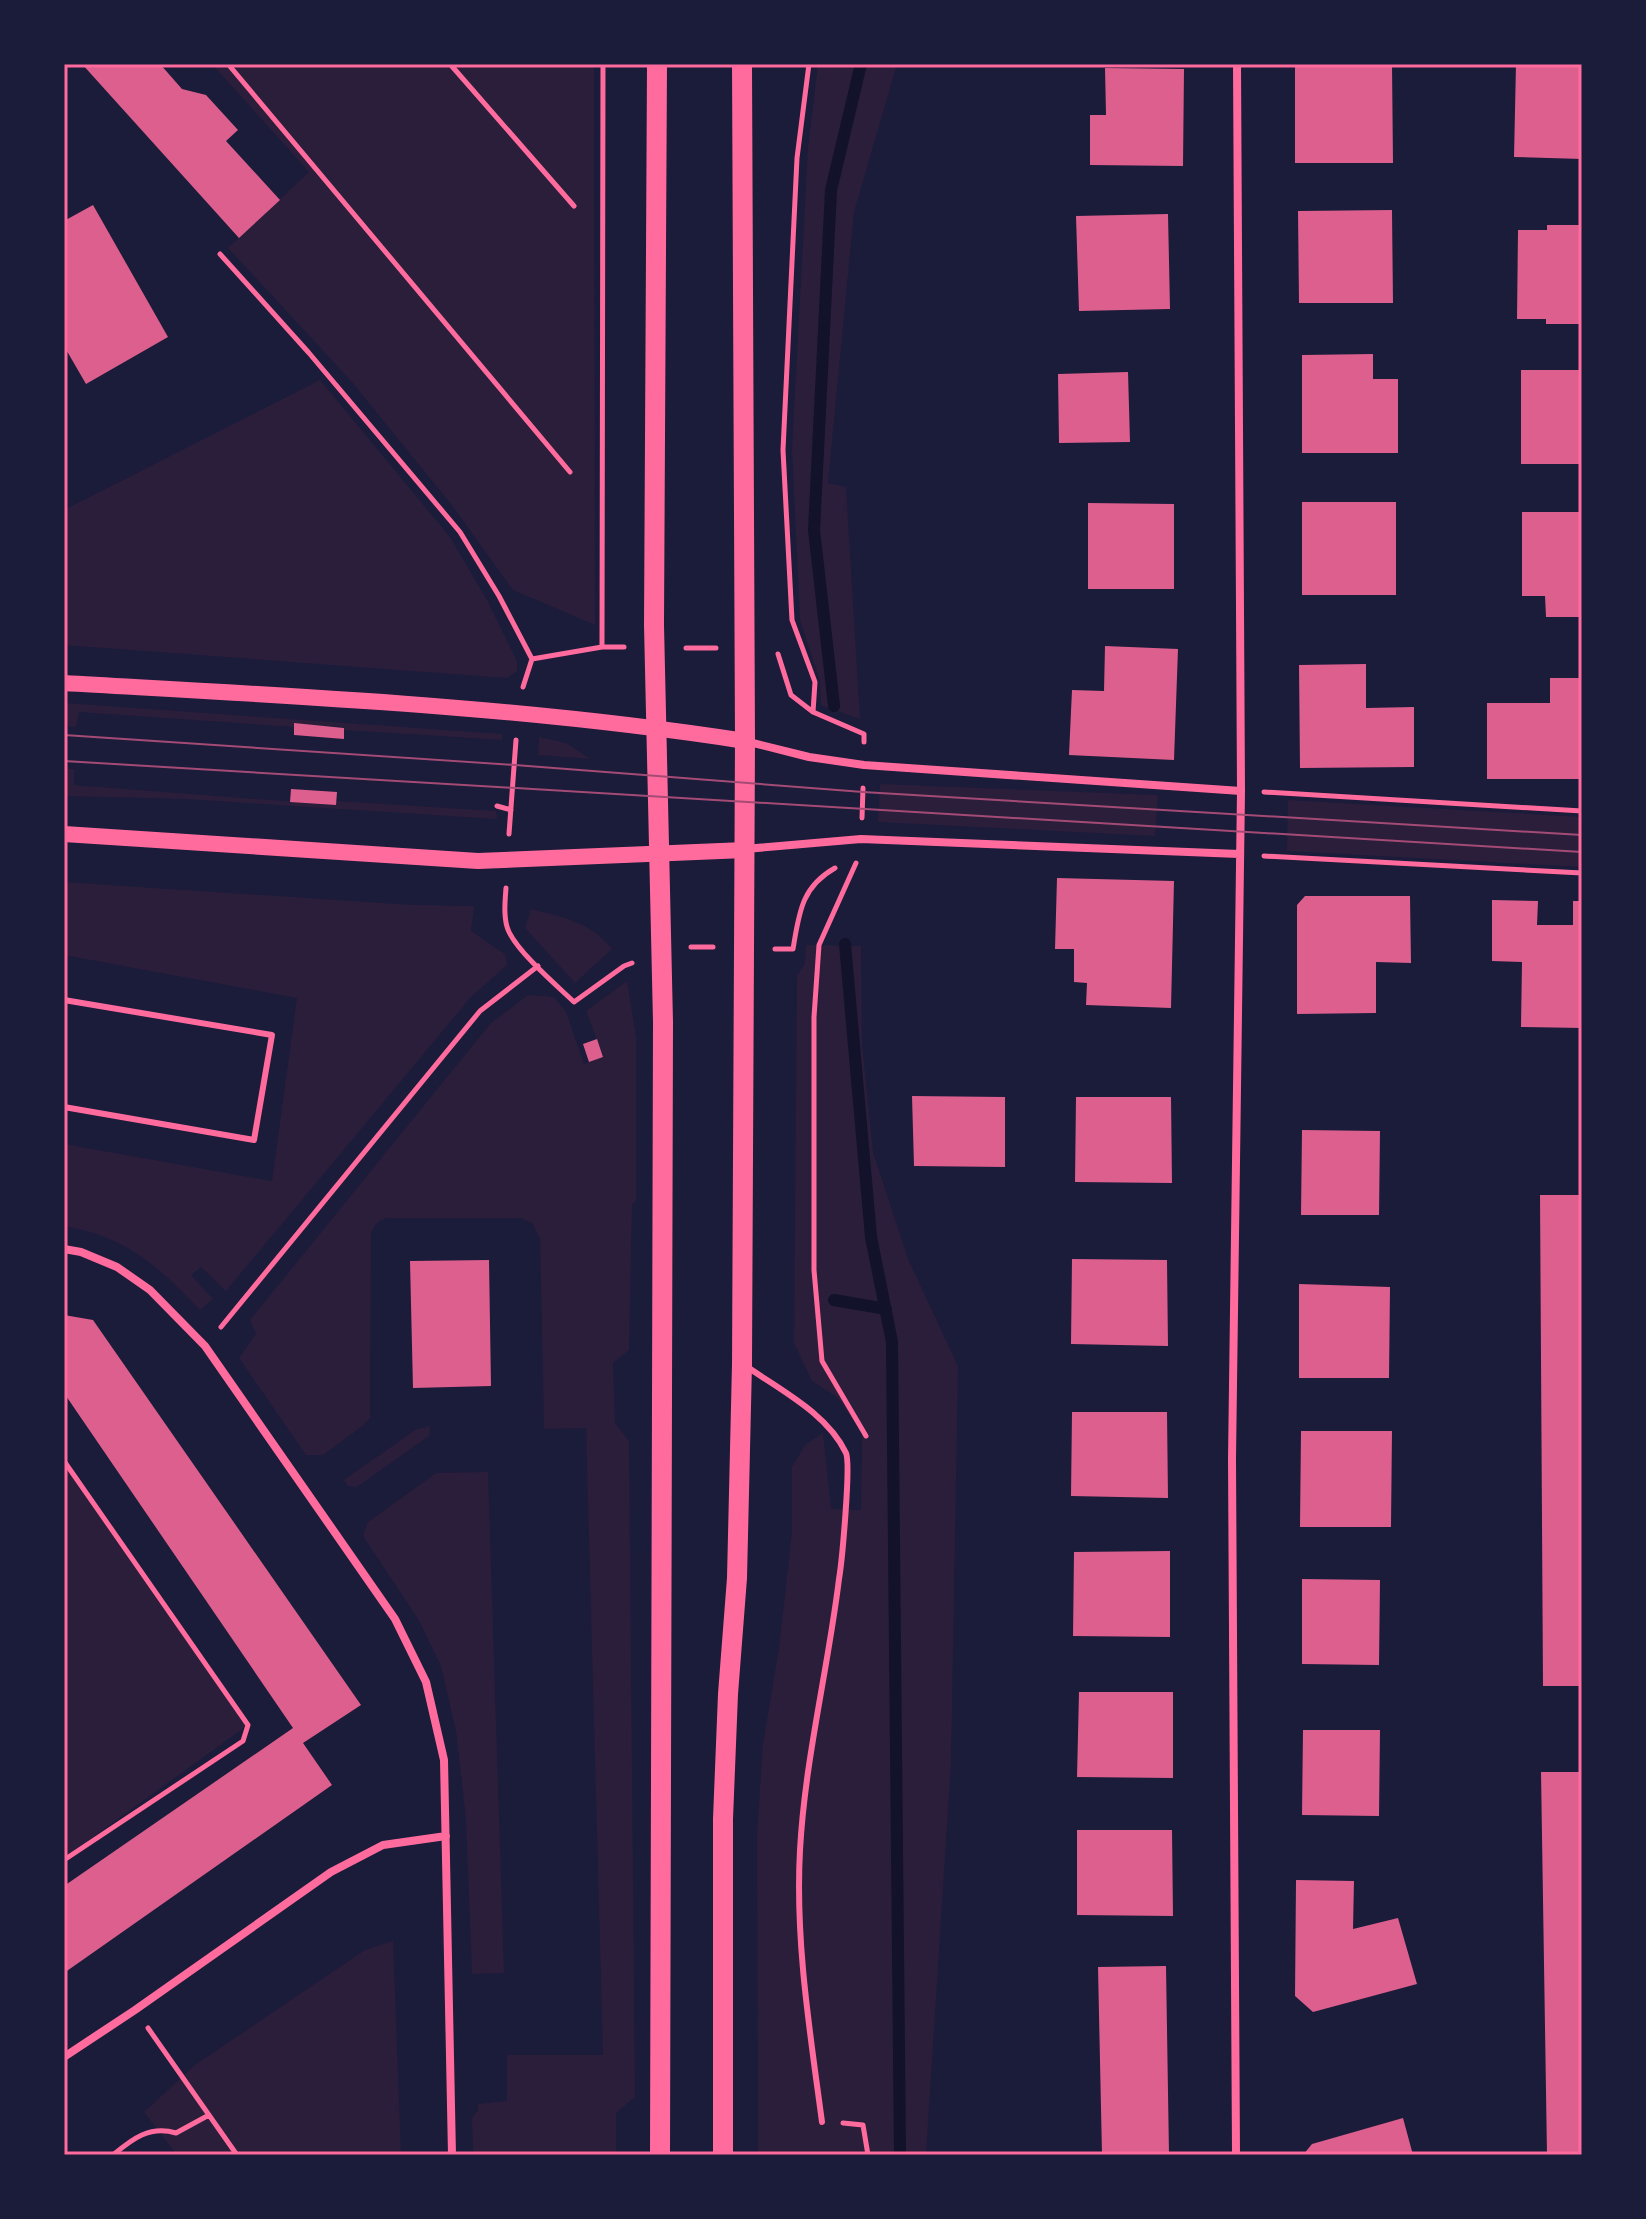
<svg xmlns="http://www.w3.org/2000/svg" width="1646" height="2219" font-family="'Work Sans',sans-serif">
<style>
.green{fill:#2a1e3b}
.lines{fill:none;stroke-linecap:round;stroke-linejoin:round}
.stream{stroke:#12122b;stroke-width:12}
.building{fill:#dd5f8e}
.path{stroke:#ff6b9d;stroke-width:5}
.service{stroke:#ff6b9d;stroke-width:6}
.minor{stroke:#ff6b9d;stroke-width:8}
.secondary{stroke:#ff6b9d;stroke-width:16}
.primary{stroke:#ff6b9d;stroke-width:20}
.tram{stroke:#a44b75;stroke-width:2}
.neatline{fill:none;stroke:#ff6b9d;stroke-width:3}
</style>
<rect width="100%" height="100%" fill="#1b1b3a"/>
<path class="green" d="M 212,64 L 594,64 L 595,625 L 513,590 L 450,503 L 351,381 L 228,248 L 309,172 Z
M 818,64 L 897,64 L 854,212 L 828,483 L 846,487 L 860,719 L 821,705 L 820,681 L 800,620 L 792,449 L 808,148 Z
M 320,380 L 450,537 L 487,600 L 517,661 L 517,671 L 507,678 L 64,645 L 64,510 Z
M 64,703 L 502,734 L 502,740 L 344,730 L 344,727 L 295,724 L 294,727 L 79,712 L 76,727 L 64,726 Z
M 539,737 L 566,743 L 591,759 L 538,755 Z
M 64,768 L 74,769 L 74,785 L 336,805 L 336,801 L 496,811 L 497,819 L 185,799 L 64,796 Z
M 880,784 L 1158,795 L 1155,836 L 878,822 Z
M 1288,800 L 1582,817 L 1582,867 L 1287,851 Z
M 64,882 L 412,905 L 474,906 L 471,931 L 505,954 L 507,965 L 471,997 L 226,1291 L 201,1267 L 191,1275 L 213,1299 L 200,1310 C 158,1266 127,1237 64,1226 L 64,1144 L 272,1181 L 297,998 L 64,955 Z
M 531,909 C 562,917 591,922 612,949 L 575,983 L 525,928 Z
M 806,945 L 861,946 L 862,1044 L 873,1152 L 908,1259 L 958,1366 L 951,1763 L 926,2155 L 758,2155 L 757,1834 L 763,1744 L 779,1648 L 792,1533 L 792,1467 L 805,1445 L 823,1433 L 831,1509 L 861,1510 L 862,1433 L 837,1397 L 812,1381 L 794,1343 L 797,976 L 805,964 Z
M 627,981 L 636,1037 L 636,1200 L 632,1205 L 629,1350 L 613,1363 L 615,1423 L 629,1441 L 635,2097 L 616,2113 L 616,2155 L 473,2155 L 472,2118 L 478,2110 L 478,2104 L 507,2101 L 507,2055 L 603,2055 L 586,1428 L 544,1429 L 540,1239 L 533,1224 L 521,1218 L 388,1218 C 378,1220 374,1225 371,1234 L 370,1418 L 364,1425 L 323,1455 L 306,1455 L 239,1358 L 256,1334 L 250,1320 L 490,1024 L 528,995 L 554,997 L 566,1012 L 584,1064 L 603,1056 L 586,1011 Z
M 430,1426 L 429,1436 L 357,1487 L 348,1486 L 344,1480 L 415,1430 Z
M 64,1461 L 248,1725 L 64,1858 Z
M 488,1472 L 504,1973 L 472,1974 L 466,1819 L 456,1731 L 441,1666 L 418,1619 L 363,1536 L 368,1522 L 436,1473 Z
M 393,1941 L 401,2155 L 177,2155 L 144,2112 L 195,2065 L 365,1950 Z"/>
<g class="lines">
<path class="stream" d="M 834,706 L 814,530 L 831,190 L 861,64
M 845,944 L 871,1237 L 892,1342 L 900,2155
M 834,1300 L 886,1309"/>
</g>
<path class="building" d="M 82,64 L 160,64 L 182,89 L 206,95 L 238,130 L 226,141 L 280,200 L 239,238 Z
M 1295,64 L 1392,64 L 1393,163 L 1295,163 Z
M 1516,64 L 1582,64 L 1582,159 L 1514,157 Z
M 1105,68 L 1184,69 L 1183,166 L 1090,165 L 1090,115 L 1106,115 Z
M 93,205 L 168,337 L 86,384 L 64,346 L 64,221 Z
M 1392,210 L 1393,303 L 1299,303 L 1298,211 Z
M 1168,214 L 1170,309 L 1079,311 L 1076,216 Z
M 1547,225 L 1582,225 L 1582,319 L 1579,319 L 1579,324 L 1546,324 L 1546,319 L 1517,319 L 1518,230 L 1547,230 Z
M 1373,354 L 1373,379 L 1398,379 L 1398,453 L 1302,453 L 1302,355 Z
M 1521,370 L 1582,370 L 1582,464 L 1521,464 Z
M 1128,372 L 1130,442 L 1059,443 L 1058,374 Z
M 1302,502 L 1396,502 L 1396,595 L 1302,595 Z
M 1088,503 L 1174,504 L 1174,589 L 1088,589 Z
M 1522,512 L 1582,512 L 1582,617 L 1546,617 L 1545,596 L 1522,596 Z
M 1105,646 L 1178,649 L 1174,760 L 1069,755 L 1072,690 L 1104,691 Z
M 1366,664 L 1366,708 L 1414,707 L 1414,767 L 1300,768 L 1299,665 Z
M 1550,678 L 1582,678 L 1582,779 L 1487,779 L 1487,703 L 1550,703 Z
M 294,723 L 344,728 L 344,739 L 294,735 Z
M 291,789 L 337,792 L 336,805 L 290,802 Z
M 1057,878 L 1174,881 L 1171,1008 L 1086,1005 L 1087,983 L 1074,982 L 1074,949 L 1055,949 Z
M 1305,896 L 1410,896 L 1411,963 L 1376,962 L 1376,1013 L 1297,1014 L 1297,905 Z
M 1492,900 L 1538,901 L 1537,925 L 1573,925 L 1573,901 L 1582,901 L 1582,1028 L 1521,1027 L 1522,962 L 1492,961 Z
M 597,1039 L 603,1057 L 589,1062 L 583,1044 Z
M 912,1096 L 1005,1097 L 1005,1167 L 914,1166 Z
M 1076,1097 L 1171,1097 L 1172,1183 L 1075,1182 Z
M 1302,1130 L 1380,1131 L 1379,1215 L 1301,1215 Z
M 1540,1195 L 1582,1195 L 1582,1686 L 1543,1686 Z
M 1072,1259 L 1167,1260 L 1168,1346 L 1071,1344 Z
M 489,1260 L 491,1386 L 413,1388 L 410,1261 Z
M 1299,1284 L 1390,1287 L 1389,1378 L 1299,1378 Z
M 64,1315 L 93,1320 L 361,1705 L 303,1743 L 332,1785 L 64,1973 L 64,1886 L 293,1728 L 64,1393 Z
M 1072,1412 L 1167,1412 L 1168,1498 L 1071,1496 Z
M 1301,1431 L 1392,1431 L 1391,1527 L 1300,1527 Z
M 1170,1551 L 1170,1637 L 1073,1636 L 1074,1552 Z
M 1302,1579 L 1380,1580 L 1379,1665 L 1302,1664 Z
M 1079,1692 L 1173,1692 L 1173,1778 L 1077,1777 Z
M 1303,1730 L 1380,1730 L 1379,1816 L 1302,1815 Z
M 1541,1772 L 1582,1772 L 1582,2155 L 1547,2155 Z
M 1077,1830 L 1172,1830 L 1173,1916 L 1077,1915 Z
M 1296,1880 L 1354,1881 L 1353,1929 L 1398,1918 L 1417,1984 L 1313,2012 L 1295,1996 Z
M 1166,1966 L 1169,2155 L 1102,2155 L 1098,1967 Z
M 1403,2118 L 1413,2155 L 1303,2155 L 1312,2144 Z"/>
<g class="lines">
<path class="path" d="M 228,64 L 570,472
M 450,64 L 574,206
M 809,64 L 797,158 L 783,450 L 792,620 L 815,682 L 813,712
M 220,254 L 309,353 L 460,532 L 499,596 L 532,659
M 602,647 L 603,64
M 686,648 L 716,648
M 778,654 L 791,695 L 813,712 L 864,734 L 864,742
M 523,687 L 532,659 L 602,647 L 624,647
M 1264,792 L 1582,811
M 497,806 L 511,810
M 862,818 L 863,788
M 509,834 L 516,740
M 1264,856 L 1582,873
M 856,863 L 819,945 L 814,1017 L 814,1270 L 822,1361 L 866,1436
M 506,888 C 505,901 503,920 509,932 C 520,954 555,984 574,1002 L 624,966 L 632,963
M 691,947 L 713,947
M 775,949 L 793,949 C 799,914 801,887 835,868
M 221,1327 L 480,1011 L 538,966
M 64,1461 L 248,1725 L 243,1741 L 64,1860
M 148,2028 L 237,2155
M 843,2123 L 863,2125 L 868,2155
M 113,2155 C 132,2139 150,2125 176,2133 L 209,2115"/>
<path class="service" d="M 64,1000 L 272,1035 L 254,1140 L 64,1107
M 746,1366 C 780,1390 827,1413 846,1453 C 851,1464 842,1561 839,1579 C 828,1669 805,1759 800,1850 C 795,1941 810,2032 822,2122"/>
<path class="minor" d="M 745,741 L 809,757 L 864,765 L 1241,791
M 745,849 L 861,839 L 1239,854
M 64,1249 L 81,1252 L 117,1267 L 150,1290 L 205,1346 L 395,1619 L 426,1682 L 444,1760 L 452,2155
M 64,2057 L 135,2010 L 331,1872 L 383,1845 L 446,1836
M 1236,2155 L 1232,1459 L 1241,791 L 1237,64"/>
<path class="secondary" d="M 64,683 C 291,696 520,706 745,741
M 64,834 L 478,861 L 745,850"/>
<path class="primary" d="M 657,64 L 654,625 L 663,1022 L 660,2155
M 723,2155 L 723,1819 L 728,1694 L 737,1578 L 742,1364 L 745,741 L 742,64"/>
<path class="tram" d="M 64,735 L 515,765 L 863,792 L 1582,835
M 64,761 L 1582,852"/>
</g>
<rect width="1646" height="2219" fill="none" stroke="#1b1b3a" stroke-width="132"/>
<rect x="66" y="66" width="1514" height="2087" class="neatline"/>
</svg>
